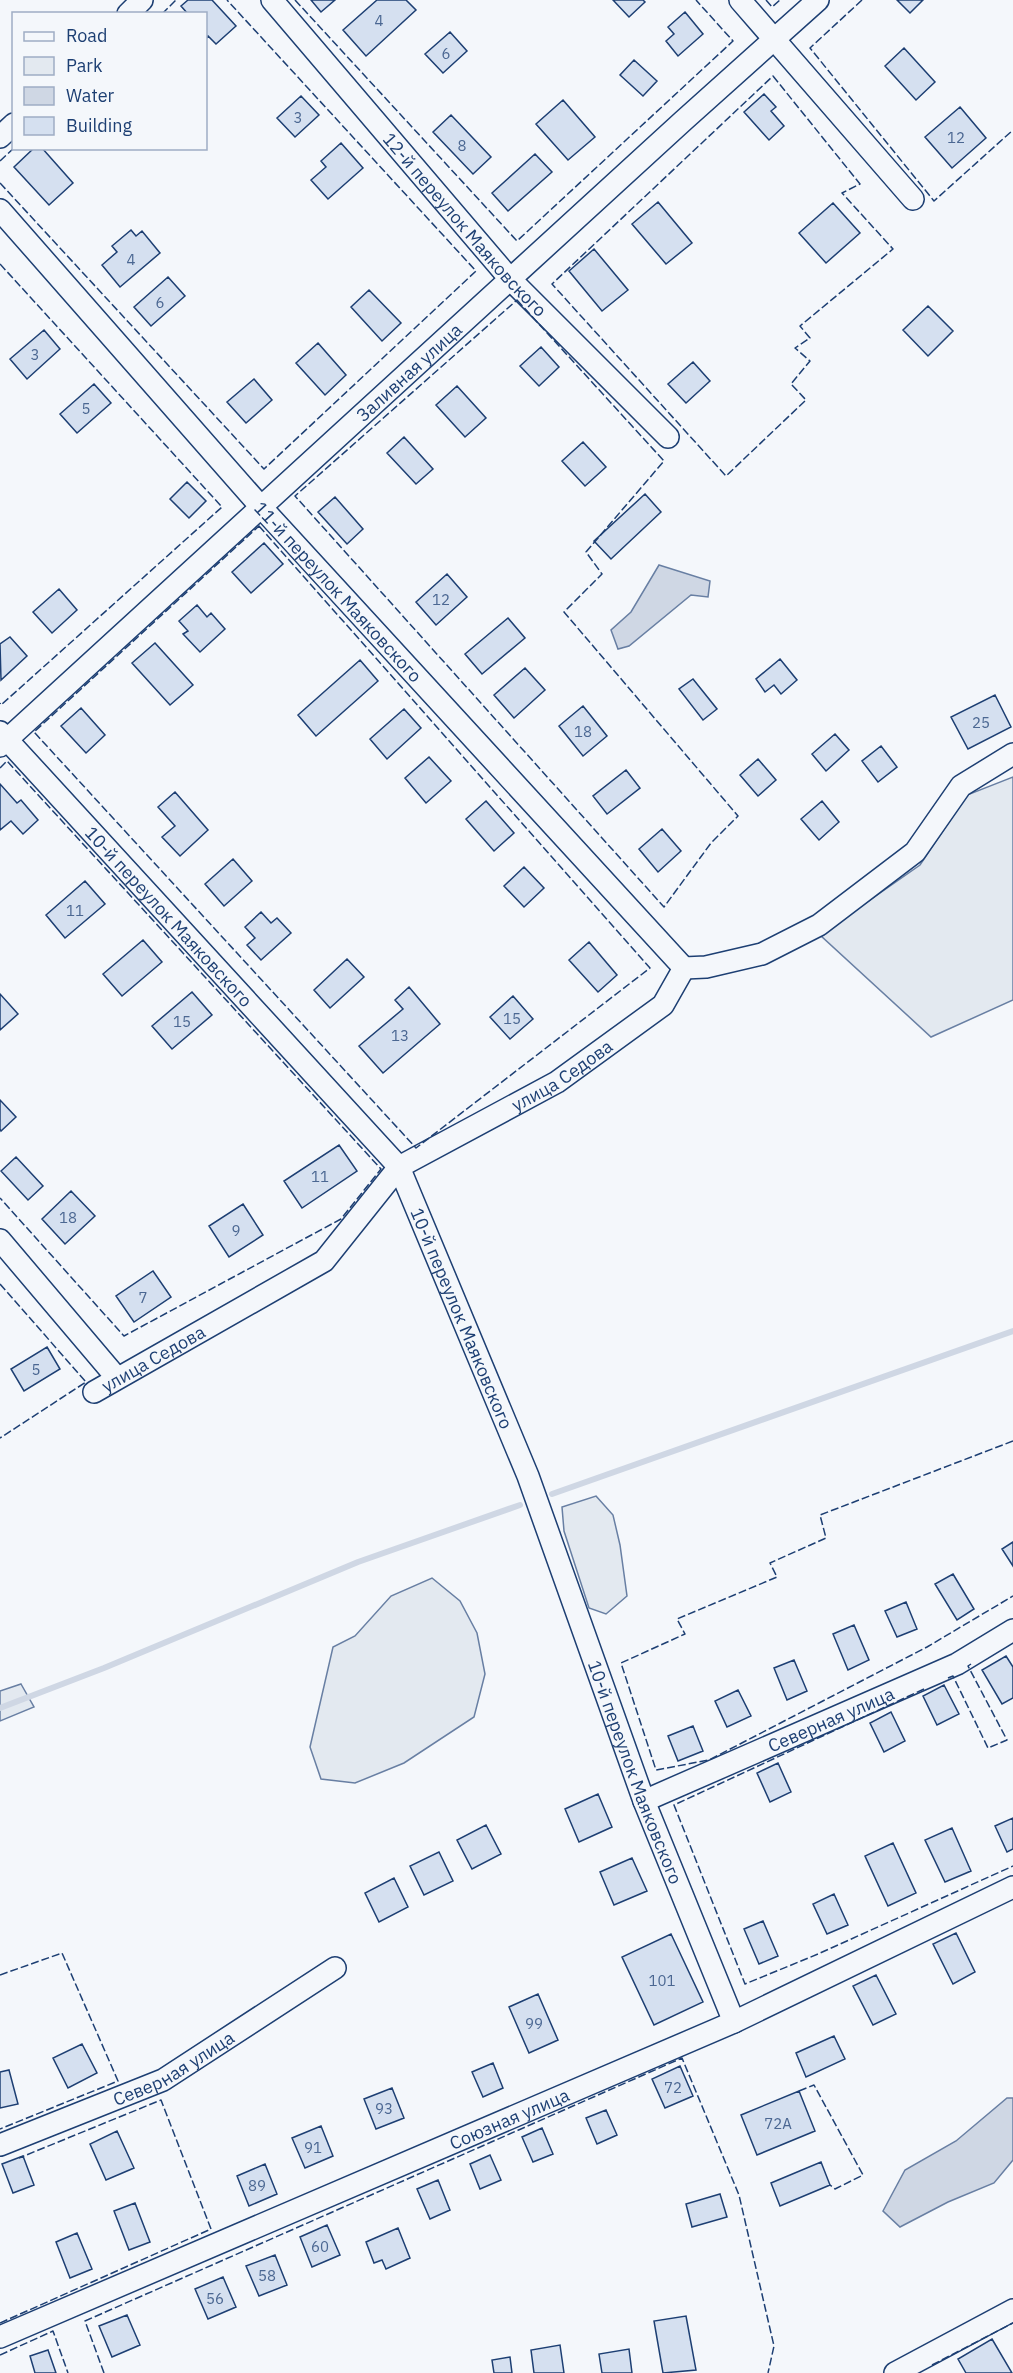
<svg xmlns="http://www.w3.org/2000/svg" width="1013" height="2373" font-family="'IBM Plex Sans',sans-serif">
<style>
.green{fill:#e3e9f0;stroke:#687fa3;stroke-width:1.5}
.water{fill:#cfd7e4;stroke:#687fa3;stroke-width:1.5}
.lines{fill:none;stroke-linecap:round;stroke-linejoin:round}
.stream{stroke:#cfd7e4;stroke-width:6}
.building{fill:#d5e0f0;stroke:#1d3f73;stroke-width:1.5}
.minor-casing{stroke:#1d3f73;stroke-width:24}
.minor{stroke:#f4f7fb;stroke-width:21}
.fence{stroke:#1d3f73;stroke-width:1.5;stroke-dasharray:8 3;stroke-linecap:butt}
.labels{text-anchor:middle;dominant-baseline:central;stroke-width:4.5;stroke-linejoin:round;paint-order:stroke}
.number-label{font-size:15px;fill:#4b6792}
.street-label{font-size:18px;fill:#1d3f73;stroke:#f4f7fb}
</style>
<rect width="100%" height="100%" fill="#f4f7fb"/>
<path class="green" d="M 1013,777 L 1013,1000 L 931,1037 L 820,935 L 920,865 L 967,795 Z
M 596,1496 L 613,1515 L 620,1545 L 627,1596 L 606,1614 L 589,1608 L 564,1531 L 562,1507 Z
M 432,1578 L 460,1601 L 477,1633 L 485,1674 L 474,1717 L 404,1763 L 355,1783 L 321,1779 L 310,1747 L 333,1647 L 355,1636 L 391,1596 Z
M 21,1684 L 34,1707 L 0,1721 L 0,1691 Z"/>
<path class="water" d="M 659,565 L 710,581 L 708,597 L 691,595 L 629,646 L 618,649 L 611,630 L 631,612 Z
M 1007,2098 L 1013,2098 L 1013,2160 L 994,2183 L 948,2202 L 900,2227 L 883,2211 L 905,2170 L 956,2141 Z"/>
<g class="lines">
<path class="stream" d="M 552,1494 L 1013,1331
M 0,1708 L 104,1668 L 358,1562 L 520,1505"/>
</g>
<path class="building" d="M 188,0 L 212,0 L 236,26 L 216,44 L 208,36 L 206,39 L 206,14 L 188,14 L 181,6 Z
M 311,0 L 335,0 L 321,12 Z
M 377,0 L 406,0 L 416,10 L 366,56 L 343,30 Z
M 613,0 L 643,0 L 645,2 L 629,17 Z
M 897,0 L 923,0 L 910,13 Z
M 685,12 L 703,34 L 678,56 L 666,41 L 674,34 L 668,27 Z
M 450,32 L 467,51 L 443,73 L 425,54 Z
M 904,48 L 935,82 L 916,100 L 885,66 Z
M 634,60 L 657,81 L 643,96 L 620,75 Z
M 764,94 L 776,107 L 771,111 L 784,126 L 769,140 L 744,112 Z
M 301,96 L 319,115 L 295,137 L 277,118 Z
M 563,100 L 595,137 L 568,160 L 536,124 Z
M 960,107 L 986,138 L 952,168 L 925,137 Z
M 451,115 L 491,157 L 473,174 L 433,132 Z
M 341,143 L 363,168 L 328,199 L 311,180 L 326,167 L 321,161 Z
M 34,148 L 42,148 L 73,183 L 49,205 L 14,167 Z
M 535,154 L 552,172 L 508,211 L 492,193 Z
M 658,202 L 692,243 L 666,264 L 632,224 Z
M 833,203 L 860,233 L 826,263 L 799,233 Z
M 131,230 L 136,236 L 142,231 L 160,253 L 120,287 L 102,265 L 117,252 L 112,246 Z
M 594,249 L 628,290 L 602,311 L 569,271 Z
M 168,277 L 185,296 L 151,326 L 134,307 Z
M 369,290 L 401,323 L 382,341 L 351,307 Z
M 928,306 L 953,331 L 928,356 L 903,330 Z
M 44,330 L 60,349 L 27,379 L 10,359 Z
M 318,343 L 346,375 L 325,395 L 296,363 Z
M 541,347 L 559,367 L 539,386 L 520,366 Z
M 693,362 L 710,381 L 686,403 L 668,384 Z
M 254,379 L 272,400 L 246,423 L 227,402 Z
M 94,384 L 111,403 L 77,433 L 60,414 Z
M 457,386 L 486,418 L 465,437 L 436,405 Z
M 404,437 L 433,469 L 416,484 L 387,453 Z
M 583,442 L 606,467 L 585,486 L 562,461 Z
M 187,482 L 206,501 L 189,518 L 170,499 Z
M 645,494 L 661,512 L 611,559 L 594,541 Z
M 335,497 L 363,529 L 347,544 L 318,512 Z
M 264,543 L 283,564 L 251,593 L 232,572 Z
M 447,574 L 467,597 L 436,625 L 416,602 Z
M 59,589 L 77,610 L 52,633 L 33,612 Z
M 197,605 L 207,617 L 211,613 L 225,629 L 200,652 L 183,634 L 188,631 L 179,621 Z
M 508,618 L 525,638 L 482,674 L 465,654 Z
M 10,637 L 27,656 L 1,680 L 0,644 Z
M 155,643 L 193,685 L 170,705 L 132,663 Z
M 780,659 L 797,680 L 781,694 L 774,685 L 765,692 L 756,679 Z
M 360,660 L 378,681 L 316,736 L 298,715 Z
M 525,668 L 545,690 L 514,718 L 494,695 Z
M 693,679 L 717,709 L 703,720 L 679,689 Z
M 995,695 L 1011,727 L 968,749 L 951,717 Z
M 583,706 L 607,736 L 583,756 L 559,726 Z
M 81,708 L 105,735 L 86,753 L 61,726 Z
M 404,709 L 421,728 L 387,759 L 370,739 Z
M 835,734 L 849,750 L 826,771 L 812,754 Z
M 881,746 L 897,767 L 878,782 L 862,761 Z
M 429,757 L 451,781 L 426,803 L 405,778 Z
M 758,759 L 776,780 L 758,796 L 740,775 Z
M 626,770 L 640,788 L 607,814 L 593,796 Z
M 0,784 L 17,803 L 21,800 L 38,820 L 23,834 L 11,821 L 0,830 Z
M 175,792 L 208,830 L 180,856 L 162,837 L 175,826 L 158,807 Z
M 486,801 L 514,833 L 494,851 L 466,819 Z
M 822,801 L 839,822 L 819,840 L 801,819 Z
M 662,829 L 681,851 L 658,872 L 639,849 Z
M 233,859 L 252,881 L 224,906 L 205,884 Z
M 524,867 L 544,888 L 524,907 L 504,886 Z
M 85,881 L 105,904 L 65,938 L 46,915 Z
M 261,912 L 271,923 L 277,918 L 291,933 L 261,960 L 247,945 L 255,938 L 245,927 Z
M 143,940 L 162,962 L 122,996 L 103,974 Z
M 589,942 L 617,975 L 598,992 L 569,960 Z
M 347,959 L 364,977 L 330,1008 L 314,990 Z
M 409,987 L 440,1024 L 383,1073 L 359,1046 L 403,1009 L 395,1000 Z
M 192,992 L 212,1015 L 172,1049 L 152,1026 Z
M 0,994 L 18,1014 L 0,1030 Z
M 513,996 L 533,1019 L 510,1039 L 490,1017 Z
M 0,1100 L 16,1117 L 1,1131 L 0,1129 Z
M 339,1145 L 357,1171 L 302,1208 L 284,1181 Z
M 16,1157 L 43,1186 L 28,1200 L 1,1171 Z
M 71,1191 L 95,1216 L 65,1244 L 42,1219 Z
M 243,1204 L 263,1235 L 229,1257 L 209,1226 Z
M 153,1271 L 171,1297 L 134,1322 L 116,1296 Z
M 47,1347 L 60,1369 L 24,1391 L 11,1369 Z
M 1013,1542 L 1013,1566 L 1002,1549 Z
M 953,1574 L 974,1609 L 957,1620 L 935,1584 Z
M 906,1602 L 917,1629 L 897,1637 L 885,1611 Z
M 854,1625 L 869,1660 L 848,1670 L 833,1634 Z
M 1006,1656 L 1013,1667 L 1013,1698 L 1002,1704 L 982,1670 Z
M 794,1660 L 807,1691 L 787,1700 L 774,1668 Z
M 944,1685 L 959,1714 L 937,1725 L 923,1696 Z
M 738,1690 L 751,1716 L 727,1727 L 715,1701 Z
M 891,1712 L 905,1741 L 884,1752 L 870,1723 Z
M 693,1726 L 703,1751 L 678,1761 L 668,1736 Z
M 778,1763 L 791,1792 L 770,1802 L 757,1773 Z
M 598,1794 L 612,1827 L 579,1842 L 565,1809 Z
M 1013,1818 L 1013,1849 L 1007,1852 L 995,1826 Z
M 486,1825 L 501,1854 L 472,1869 L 457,1840 Z
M 952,1828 L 971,1871 L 945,1882 L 925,1840 Z
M 893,1843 L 916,1893 L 888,1906 L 865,1856 Z
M 439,1852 L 453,1881 L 424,1895 L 410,1866 Z
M 632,1858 L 647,1891 L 614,1905 L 600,1872 Z
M 394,1878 L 408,1907 L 379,1922 L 365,1893 Z
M 834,1894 L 848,1925 L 827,1934 L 813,1904 Z
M 763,1921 L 778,1956 L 759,1964 L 744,1929 Z
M 956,1933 L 975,1972 L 953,1984 L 933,1944 Z
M 671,1934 L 703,2002 L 654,2025 L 622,1957 Z
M 876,1975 L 896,2014 L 873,2025 L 853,1986 Z
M 538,1994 L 558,2040 L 529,2053 L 509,2007 Z
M 834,2036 L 845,2059 L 806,2077 L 796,2053 Z
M 82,2044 L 97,2073 L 68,2088 L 53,2058 Z
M 493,2063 L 503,2088 L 483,2097 L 472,2072 Z
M 680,2066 L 693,2096 L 665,2108 L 652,2079 Z
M 9,2070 L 18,2104 L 0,2108 L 0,2072 Z
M 392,2088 L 404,2118 L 376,2129 L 364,2099 Z
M 799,2091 L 815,2131 L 757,2155 L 741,2115 Z
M 606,2110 L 617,2135 L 597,2144 L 586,2118 Z
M 321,2126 L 333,2156 L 305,2168 L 292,2138 Z
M 542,2128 L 553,2154 L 533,2162 L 522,2137 Z
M 117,2131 L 134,2168 L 106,2180 L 90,2144 Z
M 490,2155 L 501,2180 L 480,2189 L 470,2164 Z
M 23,2156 L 34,2185 L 13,2193 L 2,2164 Z
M 821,2162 L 830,2185 L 780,2206 L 771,2183 Z
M 265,2164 L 277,2194 L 249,2206 L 237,2176 Z
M 438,2180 L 450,2210 L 430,2219 L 417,2189 Z
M 720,2194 L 727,2217 L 692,2227 L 686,2204 Z
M 135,2203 L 150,2242 L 129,2250 L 114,2211 Z
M 327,2225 L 340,2255 L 312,2267 L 300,2237 Z
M 398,2228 L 410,2258 L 386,2269 L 382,2260 L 374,2263 L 366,2242 Z
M 77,2233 L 92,2269 L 70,2278 L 56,2242 Z
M 275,2255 L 287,2285 L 259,2296 L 246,2266 Z
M 223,2277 L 236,2307 L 208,2319 L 195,2289 Z
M 127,2315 L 140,2345 L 112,2357 L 99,2326 Z
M 686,2316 L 696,2370 L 663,2373 L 654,2321 Z
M 992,2339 L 1012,2373 L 966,2373 L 958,2359 Z
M 560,2345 L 564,2373 L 534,2373 L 531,2350 Z
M 629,2349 L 632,2373 L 602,2373 L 599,2354 Z
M 48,2350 L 56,2373 L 35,2373 L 30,2356 Z
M 510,2357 L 512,2373 L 494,2373 L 492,2360 Z"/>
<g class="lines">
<g class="minor-casing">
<g id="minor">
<path id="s1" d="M 272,0 L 510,279 L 668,437"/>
<path d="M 740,0 L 913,199"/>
<path d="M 128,14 L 142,0"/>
<path d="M 0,137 L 14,124"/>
<path id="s2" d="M 0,210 L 261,507 L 684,968"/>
<path id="s3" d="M 0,732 L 399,1167 L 528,1476 L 644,1801 L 734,2022"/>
<path id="s4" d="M 0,746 L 683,121 L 818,0"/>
<path d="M 684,968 L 706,967 L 762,954 L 819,925 L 915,852 L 961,786 L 1013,754"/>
<path d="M 0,1240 L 117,1378"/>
<path id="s5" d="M 94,1392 L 324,1261 L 399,1167 L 557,1082 L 663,1005 L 684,968"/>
<path id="s6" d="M 644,1801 L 957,1664 L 1013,1630"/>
<path id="s7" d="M 0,2145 L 163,2080 L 335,1968"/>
<path id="s8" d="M 0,2337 L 734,2022 L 1013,1887"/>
<path d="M 895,2373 L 1013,2310"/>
</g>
</g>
<use href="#minor" class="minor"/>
<path class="fence" d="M 295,0 L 517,241 L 733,41 L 696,0
M 766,0 L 772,7 L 780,0
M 862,0 L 810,48 L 934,201 L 1013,130
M 162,14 L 176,0
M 773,76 L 860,184 L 842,193 L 893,249 L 800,326 L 810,338 L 795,348 L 810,361 L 791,384 L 806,400 L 726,476 L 552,284 Z
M 0,161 L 14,148
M 0,183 L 264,469 L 476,271 L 227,0
M 0,264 L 222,507 L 1,705 L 0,703
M 517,300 L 664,461 L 586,552 L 602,574 L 564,612 L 738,816 L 711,843 L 664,907 L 295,496 Z
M 259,526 L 650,968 L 416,1148 L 34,732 Z
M 0,768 L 7,761 L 381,1169 L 341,1219 L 124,1336 L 0,1198
M 0,1284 L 86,1382 L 0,1438
M 1013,1441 L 820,1515 L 826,1538 L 770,1563 L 777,1577 L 677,1619 L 685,1634 L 621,1663 L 656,1770 L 709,1760 L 927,1647 L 1013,1596
M 948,1678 L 953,1676 L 988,1748 L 1007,1740 L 968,1666 L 971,1664
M 924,1689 L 674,1805 L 745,1984 L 818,1954 L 1013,1866
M 0,1975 L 62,1953 L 118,2081 L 0,2129
M 799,2091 L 814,2085 L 863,2175 L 835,2189 L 830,2185
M 0,2323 L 211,2229 L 161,2100 L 19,2158
M 0,2355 L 53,2331 L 68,2373
M 932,2365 L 1013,2323
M 104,2373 L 85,2321 L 682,2058 L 739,2195 L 774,2346 L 768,2373"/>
</g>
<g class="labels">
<g class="number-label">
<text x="379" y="20">4</text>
<text x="446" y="53">6</text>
<text x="298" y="117">3</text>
<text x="956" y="137">12</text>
<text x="462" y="145">8</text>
<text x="131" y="259">4</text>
<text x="160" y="302">6</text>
<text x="35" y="354">3</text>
<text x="86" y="408">5</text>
<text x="441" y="599">12</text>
<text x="981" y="722">25</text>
<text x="583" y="731">18</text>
<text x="75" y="910">11</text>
<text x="512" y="1018">15</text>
<text x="182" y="1021">15</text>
<text x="400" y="1035">13</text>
<text x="320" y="1176">11</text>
<text x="68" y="1217">18</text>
<text x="236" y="1230">9</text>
<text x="143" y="1297">7</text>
<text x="36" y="1369">5</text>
<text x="662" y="1980">101</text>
<text x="534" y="2023">99</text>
<text x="673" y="2087">72</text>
<text x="384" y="2108">93</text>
<text x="778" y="2123">72А</text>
<text x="313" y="2147">91</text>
<text x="257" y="2185">89</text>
<text x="320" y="2246">60</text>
<text x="267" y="2275">58</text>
<text x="215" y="2298">56</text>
</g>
<g class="street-label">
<text stroke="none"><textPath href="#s1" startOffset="296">12-й переулок Маяковского</textPath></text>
<text stroke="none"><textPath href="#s4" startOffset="554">Заливная улица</textPath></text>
<text stroke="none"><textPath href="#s2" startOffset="510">11-й переулок Маяковского</textPath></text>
<text stroke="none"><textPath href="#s3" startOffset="250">10-й переулок Маяковского</textPath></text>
<text stroke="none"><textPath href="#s5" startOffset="572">улица Седова</textPath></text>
<text stroke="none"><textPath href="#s3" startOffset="754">10-й переулок Маяковского</textPath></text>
<text stroke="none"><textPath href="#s5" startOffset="68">улица Седова</textPath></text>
<text stroke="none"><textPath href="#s6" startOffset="204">Северная улица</textPath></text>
<text stroke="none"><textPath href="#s3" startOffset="1240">10-й переулок Маяковского</textPath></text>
<text stroke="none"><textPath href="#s7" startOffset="190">Северная улица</textPath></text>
<text stroke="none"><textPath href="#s8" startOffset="554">Союзная улица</textPath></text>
</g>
</g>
<rect x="12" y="12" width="195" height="138" fill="#f4f7fb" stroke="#9eadc5" stroke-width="1.5"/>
<rect x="24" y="32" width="30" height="9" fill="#f4f7fb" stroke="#9eadc5" stroke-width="1.5"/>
<text x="66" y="42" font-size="18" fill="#1d3f73">Road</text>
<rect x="24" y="57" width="30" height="18" fill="#e3e9f0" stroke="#9eadc5" stroke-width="1.5"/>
<text x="66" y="72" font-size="18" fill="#1d3f73">Park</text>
<rect x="24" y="87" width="30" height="18" fill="#cfd7e4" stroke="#9eadc5" stroke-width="1.5"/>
<text x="66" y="102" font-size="18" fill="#1d3f73">Water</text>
<rect x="24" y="117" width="30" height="18" fill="#d5e0f0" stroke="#9eadc5" stroke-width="1.5"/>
<text x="66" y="132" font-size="18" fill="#1d3f73">Building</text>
</svg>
